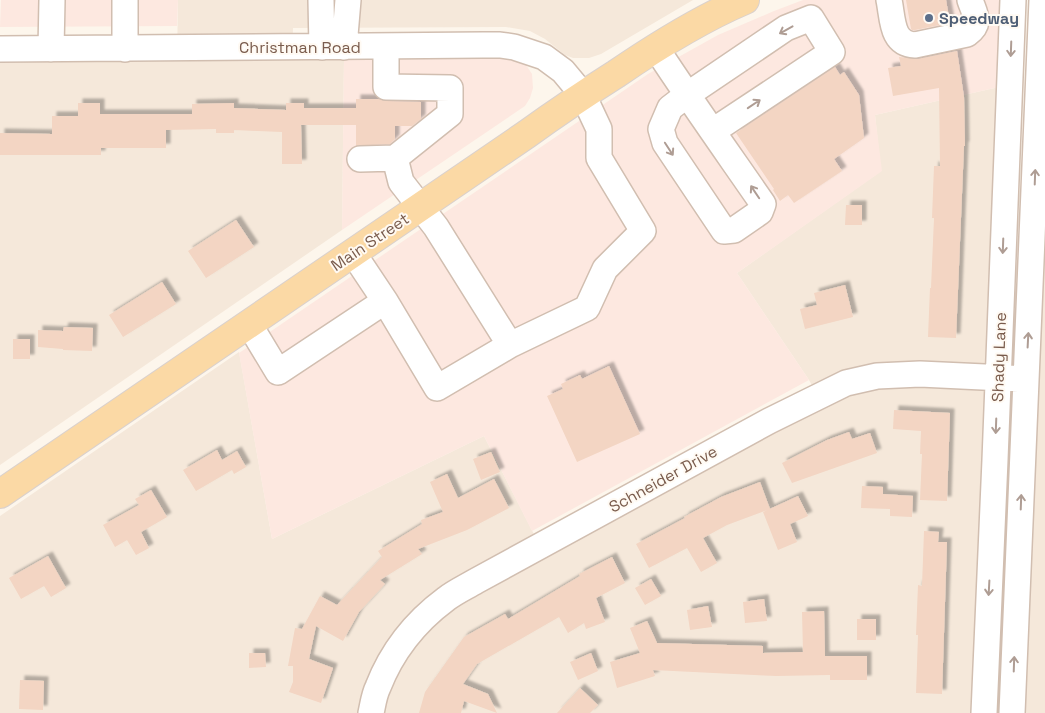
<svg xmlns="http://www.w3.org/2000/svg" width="1045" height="713" font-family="'Space Grotesk',sans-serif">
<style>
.residential{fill:#f5e8da}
.commercial{fill:#fde8e0}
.building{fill:#f3d5c3;filter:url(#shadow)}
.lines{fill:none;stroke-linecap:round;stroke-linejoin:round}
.minor-casing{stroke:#d1beb0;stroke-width:28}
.major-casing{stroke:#dad1cd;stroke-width:30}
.minor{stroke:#fff;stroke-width:25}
.major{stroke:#fbd9a5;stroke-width:28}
.oneway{stroke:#af9d94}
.service-dot{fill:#5c6f8a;stroke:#fffaf3;stroke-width:2}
.labels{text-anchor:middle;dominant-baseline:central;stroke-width:4;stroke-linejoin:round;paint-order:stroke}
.service-label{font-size:16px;font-weight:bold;fill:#4e5e75;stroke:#fffaf3;text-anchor:start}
.street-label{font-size:16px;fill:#7a5c4d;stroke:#fffaf3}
</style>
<defs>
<filter id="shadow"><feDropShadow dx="4.5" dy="-4.5" stdDeviation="1" flood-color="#0004"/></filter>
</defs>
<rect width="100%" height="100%" fill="#fdf6ec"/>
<path class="residential" d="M 178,0 L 693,0 L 601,54 L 589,58 L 573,58 L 565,55 L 545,39 L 530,31 L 506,27 L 293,28 L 292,57 L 344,57 L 342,230 L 0,465 L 0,62 L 177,60 Z
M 999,87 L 973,713 L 0,713 L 0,516 L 239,352 L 272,539 L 484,436 L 544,554 L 822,403 L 809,380 L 737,273 L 881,171 L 875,115 Z
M 1045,119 L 1045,713 L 1021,713 Z"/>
<path class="commercial" d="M 1,0 L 178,0 L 177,26 L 0,27 Z
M 803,0 L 1002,0 L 999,87 L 875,115 L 882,171 L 737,273 L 809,380 L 532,531 L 484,436 L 272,539 L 239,353 L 648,74 L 718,35 L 774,11 Z
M 496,56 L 513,58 L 526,65 L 532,74 L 533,88 L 530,98 L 525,106 L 342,230 L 344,57 Z"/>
<path class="building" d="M 906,0 L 946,0 L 950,23 L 915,30 L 912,30 L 911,29 Z
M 957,51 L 964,97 L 965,146 L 964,146 L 956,338 L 928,337 L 930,288 L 931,288 L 934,218 L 932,218 L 934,166 L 940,166 L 939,88 L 893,96 L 888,68 L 901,66 L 899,57 L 918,59 Z
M 835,67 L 840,75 L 844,72 L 859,95 L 864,138 L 834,159 L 842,171 L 794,203 L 788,195 L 780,201 L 773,190 L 774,189 L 736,133 Z
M 356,99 L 378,99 L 386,101 L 421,102 L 421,119 L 412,126 L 395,126 L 395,139 L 390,144 L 356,146 L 356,125 L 301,125 L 302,164 L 282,164 L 282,132 L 234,130 L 234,133 L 216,133 L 216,129 L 166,130 L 166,148 L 101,148 L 101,155 L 0,155 L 0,133 L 52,134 L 52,116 L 78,116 L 78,103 L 100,103 L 100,114 L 192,114 L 192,104 L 234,103 L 234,108 L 286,110 L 286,103 L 304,103 L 304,108 L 356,108 Z
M 846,205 L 862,205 L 862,225 L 845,225 Z
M 236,220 L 254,247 L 206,278 L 188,251 Z
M 162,282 L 176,304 L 123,337 L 109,315 Z
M 845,285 L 853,317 L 805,329 L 800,309 L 817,305 L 814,293 Z
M 64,327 L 93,328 L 92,351 L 63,350 L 63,349 L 38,347 L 38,330 L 63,331 Z
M 13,339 L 30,339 L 30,359 L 13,359 Z
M 609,366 L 640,434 L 577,462 L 547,396 L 563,389 L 561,384 L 580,375 L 582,379 Z
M 894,410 L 950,413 L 947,501 L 920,500 L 922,454 L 920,454 L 921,431 L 893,429 Z
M 849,432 L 852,439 L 870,433 L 877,453 L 792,483 L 782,463 L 827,440 Z
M 217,450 L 222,460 L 237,451 L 246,467 L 234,474 L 232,470 L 196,491 L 183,470 Z
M 491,452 L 500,472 L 481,480 L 473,459 Z
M 447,474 L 458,498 L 494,479 L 509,508 L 467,530 L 418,549 L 422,554 L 380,580 L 385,584 L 359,612 L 343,641 L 316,626 L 309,659 L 333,668 L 321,703 L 289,692 L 293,682 L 293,666 L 288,666 L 295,628 L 302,629 L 320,596 L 337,605 L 382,557 L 378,551 L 422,524 L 421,520 L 443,512 L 430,482 Z
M 760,482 L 770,509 L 727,525 L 703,538 L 717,563 L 701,572 L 687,548 L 649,568 L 636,544 L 685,518 L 684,517 L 721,497 Z
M 862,486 L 883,487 L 883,494 L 913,496 L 912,517 L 890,516 L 890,509 L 861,508 Z
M 151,490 L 167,517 L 141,532 L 149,548 L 136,555 L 127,540 L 115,547 L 103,525 L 139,505 L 135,499 Z
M 798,496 L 808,516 L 790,524 L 797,542 L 778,550 L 763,512 Z
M 924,531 L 939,532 L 938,542 L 947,542 L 942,694 L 916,693 L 918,635 L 916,635 L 918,585 L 922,586 Z
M 48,556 L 66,588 L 51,597 L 44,586 L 21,599 L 9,578 Z
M 612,557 L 625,583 L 596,598 L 605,622 L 586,629 L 584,623 L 568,633 L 559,617 L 477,664 L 463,684 L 488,694 L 497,713 L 464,701 L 461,713 L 419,713 L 425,692 L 464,637 L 505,614 L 508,619 L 580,576 L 579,574 Z
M 651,579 L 661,596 L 645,605 L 635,588 Z
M 764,599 L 767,621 L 745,623 L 743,602 Z
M 708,606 L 712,627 L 690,630 L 687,610 Z
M 824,611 L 825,656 L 867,656 L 867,680 L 830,680 L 830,675 L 776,676 L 653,670 L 655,676 L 617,688 L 610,662 L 640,653 L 630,628 L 647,621 L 657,643 L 763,646 L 763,653 L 803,652 L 802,612 Z
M 857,619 L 876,619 L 876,640 L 857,640 Z
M 249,653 L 265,653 L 266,667 L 249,668 Z
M 591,653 L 598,671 L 578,680 L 570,662 Z
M 20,680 L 44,681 L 43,710 L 19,709 Z
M 580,688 L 598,705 L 590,713 L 557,713 Z"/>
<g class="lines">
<g class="minor-casing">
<path id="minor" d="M 125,0 L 125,49
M 321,0 L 322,47
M 889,0 C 893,19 891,44 915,45 L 967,34 C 982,23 975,15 970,0
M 344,47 L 348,0
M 656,48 C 690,100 727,152 763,204 L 760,212 L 734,230 L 724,231 L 665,143 L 661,129 L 670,108 L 687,95 L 786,28 L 811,18 L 832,52 L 713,131
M 0,49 L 483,45 L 500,45 L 514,47 L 544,57 L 563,71 L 583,95 L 599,129 L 599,158 L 643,231 L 605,269 L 587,308 L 510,345
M 51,49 L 52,0
M 360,159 L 395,158 L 450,114 L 450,88 L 386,87 L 386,46
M 385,301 L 437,388 L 510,345 L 436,227 L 401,182 L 395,158
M 249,324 L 278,372 L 385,301 L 353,253
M 371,713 C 373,704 374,695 378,687 C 392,651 415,622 446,599 C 455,592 466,587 476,581 L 769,421 L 846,383 L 877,376 L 920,374 L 1026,379
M 984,713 L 995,460 L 1013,0
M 1012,713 L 1042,0"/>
</g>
<g class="major-casing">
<path id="major" d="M 0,494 L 527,134 C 556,113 586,93 616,74 C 657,46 700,19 745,0"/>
</g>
<use href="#minor" class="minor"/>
<use href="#major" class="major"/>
</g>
<defs><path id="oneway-shaft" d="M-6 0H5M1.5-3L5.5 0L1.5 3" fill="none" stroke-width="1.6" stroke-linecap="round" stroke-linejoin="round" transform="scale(1.25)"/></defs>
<g class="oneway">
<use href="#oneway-shaft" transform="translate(786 30) rotate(151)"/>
<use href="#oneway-shaft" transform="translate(1011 49) rotate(92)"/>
<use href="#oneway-shaft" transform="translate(754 104) rotate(-34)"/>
<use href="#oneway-shaft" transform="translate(669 149) rotate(57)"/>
<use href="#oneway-shaft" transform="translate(1035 177) rotate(-88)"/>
<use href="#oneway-shaft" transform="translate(755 192) rotate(-124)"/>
<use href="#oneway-shaft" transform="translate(1003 246) rotate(92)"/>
<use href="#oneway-shaft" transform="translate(1028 340) rotate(-87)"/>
<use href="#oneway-shaft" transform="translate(996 426) rotate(92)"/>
<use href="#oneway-shaft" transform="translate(1021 502) rotate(-88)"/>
<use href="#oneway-shaft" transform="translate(989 588) rotate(93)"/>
<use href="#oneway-shaft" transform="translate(1014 664) rotate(-88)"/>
</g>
<circle class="service-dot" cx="929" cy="18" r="5"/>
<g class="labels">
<g class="service-label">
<text x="939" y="18">Speedway</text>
</g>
<g class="street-label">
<text x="300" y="47">Christman Road</text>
<text transform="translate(370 242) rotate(-34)">Main Street</text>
<text transform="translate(999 357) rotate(-88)">Shady Lane</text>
<text transform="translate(663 479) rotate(-29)">Schneider Drive</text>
</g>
</g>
</svg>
